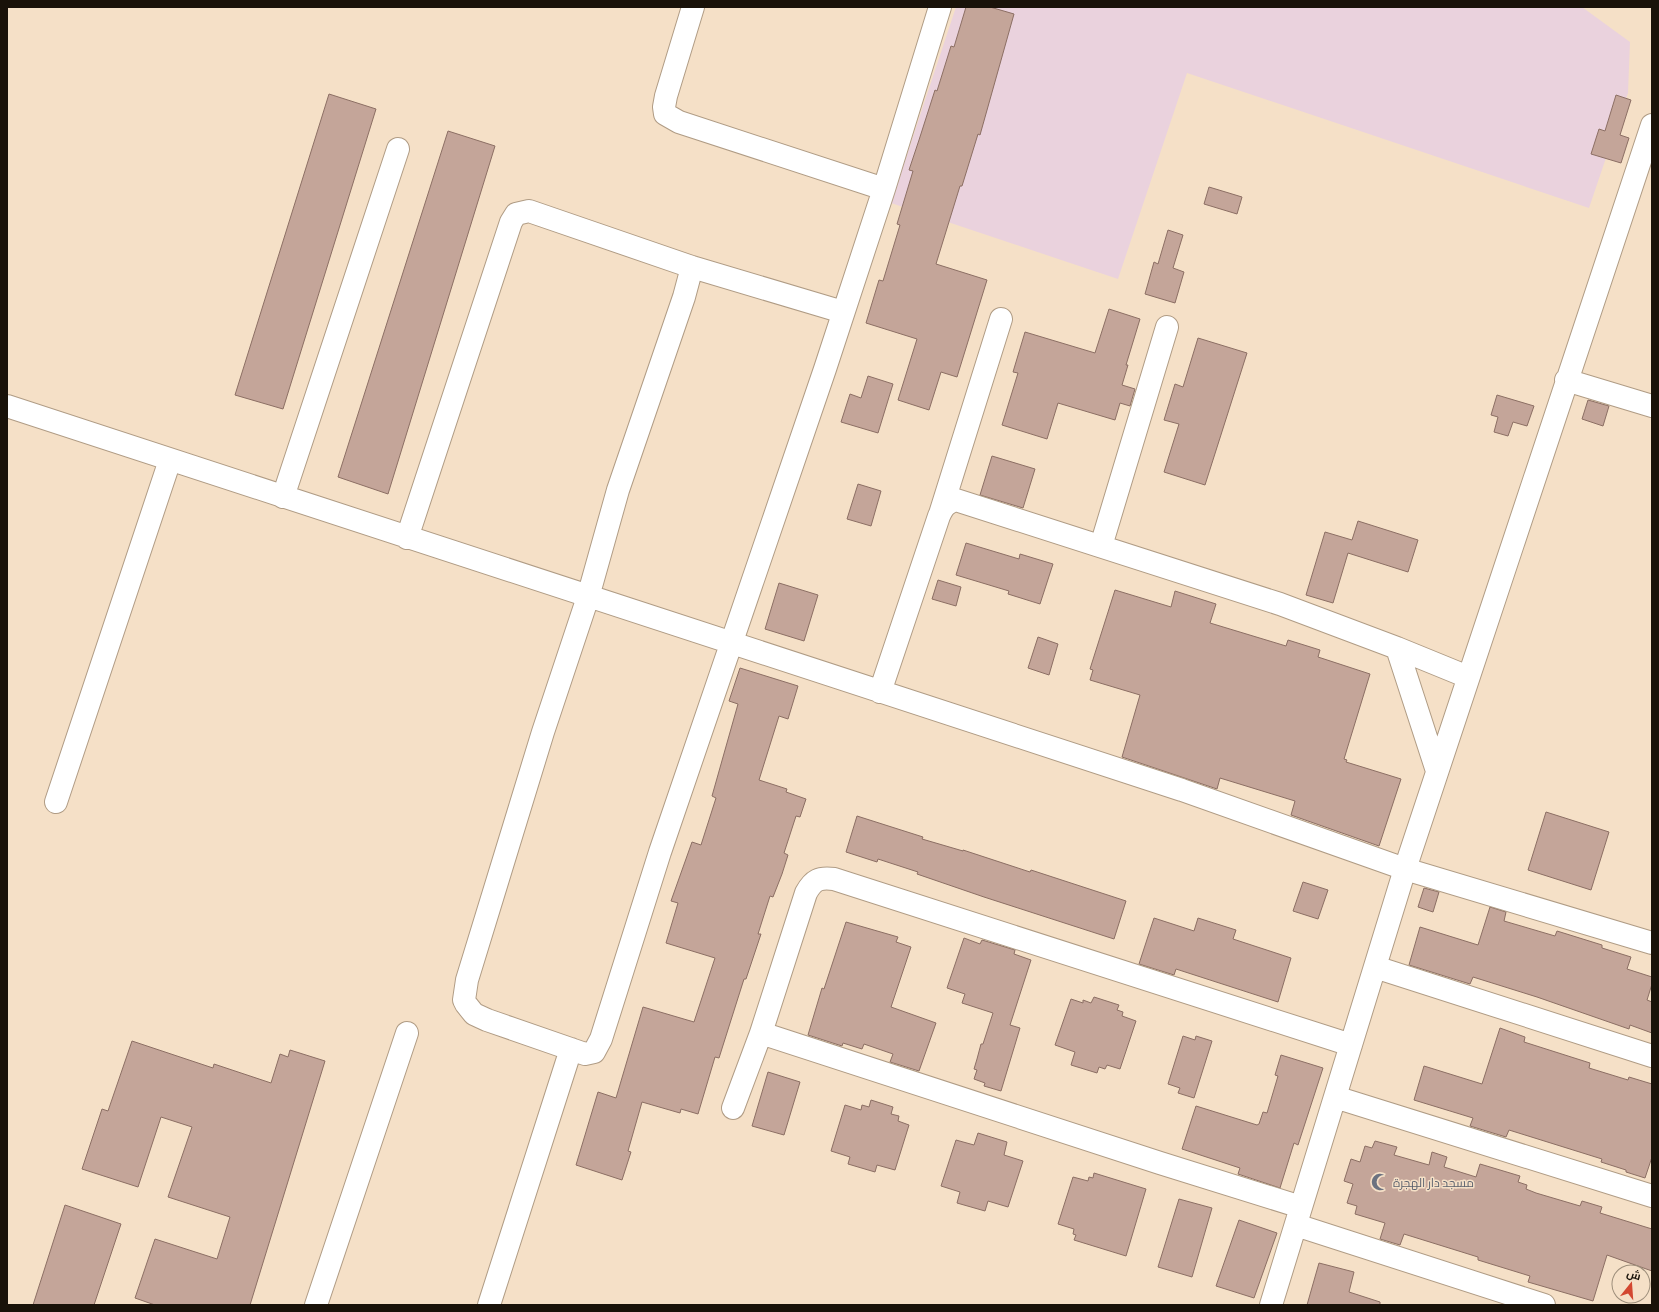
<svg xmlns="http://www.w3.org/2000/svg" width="1659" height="1312" font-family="Literata,Cairo,serif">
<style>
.industrial{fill:#ead2dd}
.building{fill:#c4a599;stroke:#8c6f64}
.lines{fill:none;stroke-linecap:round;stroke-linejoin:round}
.minor-casing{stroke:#b09c85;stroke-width:24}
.minor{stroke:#fff;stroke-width:22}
.labels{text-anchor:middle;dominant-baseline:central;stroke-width:3;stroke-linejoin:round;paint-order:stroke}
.worship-label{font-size:12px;fill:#5b616d;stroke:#f5e0c7;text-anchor:start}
</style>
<rect width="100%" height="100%" fill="#f5e0c7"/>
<path class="industrial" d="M 956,7 L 1582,7 L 1630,42 L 1628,93 L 1589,208 L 1187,73 L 1118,279 L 891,203 Z"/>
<path class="building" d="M 966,7 L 990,7 L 1014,14 L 980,135 L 978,134 L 962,186 L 960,186 L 936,264 L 987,280 L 957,377 L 941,372 L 929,410 L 898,400 L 917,339 L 866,323 L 879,280 L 883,281 L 900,225 L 897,224 L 913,171 L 909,170 L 919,140 L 935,90 L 937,91 L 951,46 L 954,47 Z
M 329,94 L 376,109 L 283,409 L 235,395 Z
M 1616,95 L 1631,100 L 1620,135 L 1629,138 L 1621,163 L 1591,154 L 1599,129 L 1605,131 Z
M 448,131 L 495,146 L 388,494 L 338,477 Z
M 1209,187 L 1242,197 L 1237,214 L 1204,204 Z
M 1168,230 L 1183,235 L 1173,268 L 1184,272 L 1175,303 L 1145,294 L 1154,262 L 1158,264 Z
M 1109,309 L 1140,319 L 1126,365 L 1128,365 L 1122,385 L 1135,389 L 1130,406 L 1120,403 L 1115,420 L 1058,403 L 1047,439 L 1002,425 L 1018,373 L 1013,372 L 1025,332 L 1095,353 Z
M 1198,338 L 1247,353 L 1205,485 L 1164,472 L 1179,424 L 1164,420 L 1175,384 L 1183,387 Z
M 868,376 L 893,384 L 878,433 L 841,422 L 850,394 L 861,398 Z
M 1497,395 L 1534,406 L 1527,426 L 1513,422 L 1508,436 L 1494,432 L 1498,417 L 1491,415 Z
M 1588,400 L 1609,406 L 1603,426 L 1582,419 Z
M 992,456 L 1035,469 L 1023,508 L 980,495 Z
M 858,484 L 881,491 L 871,526 L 847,519 Z
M 1358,521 L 1418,540 L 1408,572 L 1348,553 L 1333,603 L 1306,595 L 1325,532 L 1352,540 Z
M 966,543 L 1019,559 L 1020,554 L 1053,564 L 1040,604 L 1008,594 L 1009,591 L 956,575 Z
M 938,580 L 961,587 L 956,606 L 932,599 Z
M 779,583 L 818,595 L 804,641 L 765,629 Z
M 1115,590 L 1171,607 L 1175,591 L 1216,604 L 1210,623 L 1286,646 L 1288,640 L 1320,650 L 1318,657 L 1370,674 L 1344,759 L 1347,760 L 1346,762 L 1401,779 L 1379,846 L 1291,815 L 1295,801 L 1220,778 L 1217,789 L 1122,757 L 1140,695 L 1090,680 L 1093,670 L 1090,669 Z
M 1038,637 L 1058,644 L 1049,675 L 1028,668 Z
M 740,668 L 798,686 L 788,719 L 779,716 L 759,780 L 787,789 L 786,792 L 806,799 L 800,817 L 796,816 L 784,853 L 788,855 L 782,874 L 773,897 L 770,896 L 758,934 L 761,934 L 746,979 L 744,979 L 719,1058 L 715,1057 L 698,1114 L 681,1109 L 680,1113 L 642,1102 L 628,1151 L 631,1152 L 622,1180 L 576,1165 L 598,1092 L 616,1098 L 643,1007 L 694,1022 L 715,958 L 666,943 L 678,903 L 671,901 L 692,842 L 701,845 L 716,798 L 712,796 L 738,704 L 729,701 Z
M 1546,812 L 1609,832 L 1591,890 L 1528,870 Z
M 857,816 L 923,837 L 922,839 L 963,851 L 963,850 L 1030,872 L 1031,870 L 1126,901 L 1114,939 L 984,897 L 917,874 L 918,872 L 878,859 L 877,862 L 846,852 Z
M 1303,882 L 1328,890 L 1318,919 L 1293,911 Z
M 1424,888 L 1439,892 L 1433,912 L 1418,907 Z
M 1490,907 L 1506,912 L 1504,921 L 1555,936 L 1557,931 L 1602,945 L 1602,948 L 1631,957 L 1627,969 L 1652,977 L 1652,984 L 1647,1000 L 1652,1002 L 1652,1033 L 1630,1025 L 1629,1029 L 1537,997 L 1473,977 L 1470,984 L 1409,965 L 1420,927 L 1478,945 Z
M 1154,918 L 1194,931 L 1198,918 L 1236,930 L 1233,939 L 1291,958 L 1278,1002 L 1176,969 L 1174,975 L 1139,964 Z
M 846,922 L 898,937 L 896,942 L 911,947 L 891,1007 L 936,1023 L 919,1071 L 890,1062 L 893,1054 L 864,1044 L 862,1049 L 843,1043 L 842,1046 L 808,1035 L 822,988 L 824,989 Z
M 964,938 L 980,944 L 982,940 L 1015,950 L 1014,954 L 1031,960 L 1010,1025 L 1020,1028 L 1001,1091 L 984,1086 L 985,1083 L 974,1079 L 977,1070 L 974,1069 L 977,1059 L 981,1044 L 983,1044 L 993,1013 L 962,1003 L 965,994 L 947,988 Z
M 1094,997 L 1119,1005 L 1117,1010 L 1123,1012 L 1122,1016 L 1136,1021 L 1120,1069 L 1107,1065 L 1105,1069 L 1099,1067 L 1097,1073 L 1071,1065 L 1075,1052 L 1055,1045 L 1071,999 L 1083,1003 L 1083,1000 L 1091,1003 Z
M 1500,1028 L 1525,1037 L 1524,1042 L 1590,1063 L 1589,1068 L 1628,1080 L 1629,1077 L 1652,1084 L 1652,1157 L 1645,1178 L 1626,1172 L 1626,1170 L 1601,1162 L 1602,1159 L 1509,1130 L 1506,1137 L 1470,1126 L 1473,1118 L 1414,1100 L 1424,1066 L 1482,1084 Z
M 1183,1036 L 1195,1040 L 1196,1036 L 1212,1041 L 1194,1098 L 1178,1093 L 1180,1088 L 1168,1084 Z
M 132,1041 L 213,1068 L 214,1064 L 271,1083 L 280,1054 L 288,1057 L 290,1050 L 325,1061 L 250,1305 L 155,1305 L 135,1298 L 155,1239 L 217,1259 L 230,1217 L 168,1197 L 192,1127 L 161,1117 L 138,1187 L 82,1169 L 102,1109 L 108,1111 Z
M 1281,1055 L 1323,1068 L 1298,1145 L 1294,1143 L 1280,1188 L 1238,1174 L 1240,1168 L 1182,1149 L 1196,1106 L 1257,1125 L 1259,1124 L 1263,1112 L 1267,1113 L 1278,1076 L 1275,1075 Z
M 768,1072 L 800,1082 L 784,1135 L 752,1126 Z
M 871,1100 L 893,1107 L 891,1114 L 899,1116 L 898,1121 L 909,1125 L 895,1170 L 877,1165 L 875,1172 L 848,1164 L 850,1157 L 831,1151 L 845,1105 L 861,1110 L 862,1105 L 869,1107 Z
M 978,1133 L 1007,1142 L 1004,1155 L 1023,1161 L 1008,1207 L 988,1201 L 985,1211 L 957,1203 L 960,1192 L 941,1186 L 956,1140 L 974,1145 Z
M 1375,1141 L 1397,1147 L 1394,1155 L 1429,1165 L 1432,1152 L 1447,1157 L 1444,1167 L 1476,1177 L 1480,1164 L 1520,1176 L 1518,1182 L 1527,1185 L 1526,1189 L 1536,1193 L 1580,1206 L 1582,1201 L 1602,1207 L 1600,1213 L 1652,1229 L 1652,1271 L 1607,1255 L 1593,1301 L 1528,1282 L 1530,1276 L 1478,1260 L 1478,1257 L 1404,1234 L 1400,1245 L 1380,1239 L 1385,1223 L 1355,1214 L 1357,1206 L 1347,1203 L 1353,1184 L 1344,1181 L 1351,1159 L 1360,1162 L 1365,1146 L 1372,1148 Z
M 1094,1173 L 1146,1189 L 1126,1256 L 1074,1240 L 1076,1235 L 1073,1234 L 1074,1229 L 1058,1224 L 1073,1177 L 1088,1181 L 1089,1177 L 1093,1178 Z
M 1179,1199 L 1212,1208 L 1192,1277 L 1158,1267 Z
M 65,1205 L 121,1224 L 94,1305 L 33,1305 Z
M 1239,1220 L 1277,1233 L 1254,1298 L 1216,1286 Z
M 1319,1263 L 1354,1272 L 1349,1292 L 1380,1302 L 1380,1305 L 1307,1305 Z"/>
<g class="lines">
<g class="minor-casing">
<path id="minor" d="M 693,7 L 666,96 L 664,107 L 665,114 L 679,122 L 884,189
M 692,267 L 684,297 L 618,490 L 588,597 L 543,732 L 467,980 L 464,1000 L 466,1004 L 474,1014 L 487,1020 L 585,1054 L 594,1052 L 601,1039 L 660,852 L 825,369 L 884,189 L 940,7
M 1566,380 L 1652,406
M 7,406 L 1182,790 L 1405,869 L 1652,943
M 283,497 L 398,149
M 940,514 L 1001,319
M 407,538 L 511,222 L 516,214 L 529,211 L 692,267 L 843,312
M 1101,546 L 1167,327
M 1397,648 L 1437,771
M 880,692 L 939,516 C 943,507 946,503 956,500 L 1280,604 L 1397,648 L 1468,677
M 56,802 L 170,460
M 1375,967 L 1652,1056
M 761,1033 L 1160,1163 L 1301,1207
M 1335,1097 L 1652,1196
M 733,1108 L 761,1033 L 806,893 C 813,880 819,877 834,879 L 1351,1045
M 1296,1225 L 1544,1305
M 316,1305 L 407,1033
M 489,1305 L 571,1049
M 1271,1305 L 1405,869 L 1652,125"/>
</g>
<use href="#minor" class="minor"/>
</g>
<defs>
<g id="mosque-bare" transform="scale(1.38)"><path d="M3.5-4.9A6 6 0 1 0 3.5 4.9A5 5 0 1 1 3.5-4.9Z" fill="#6b7280" stroke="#f5e0c7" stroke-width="2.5" paint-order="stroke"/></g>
</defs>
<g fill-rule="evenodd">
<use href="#mosque-bare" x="1380" y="1182"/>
</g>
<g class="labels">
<g class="worship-label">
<text x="1393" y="1182">مسجد دار الهجرة</text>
</g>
</g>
<rect width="1659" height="1312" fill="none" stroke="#191209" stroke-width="16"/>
<g transform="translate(1631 1284) rotate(17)"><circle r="19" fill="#f5e0c7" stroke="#9d8e7b"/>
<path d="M0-3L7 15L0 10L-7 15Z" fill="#d34730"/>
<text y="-6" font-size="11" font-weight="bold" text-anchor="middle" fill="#191209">ش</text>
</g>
</svg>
